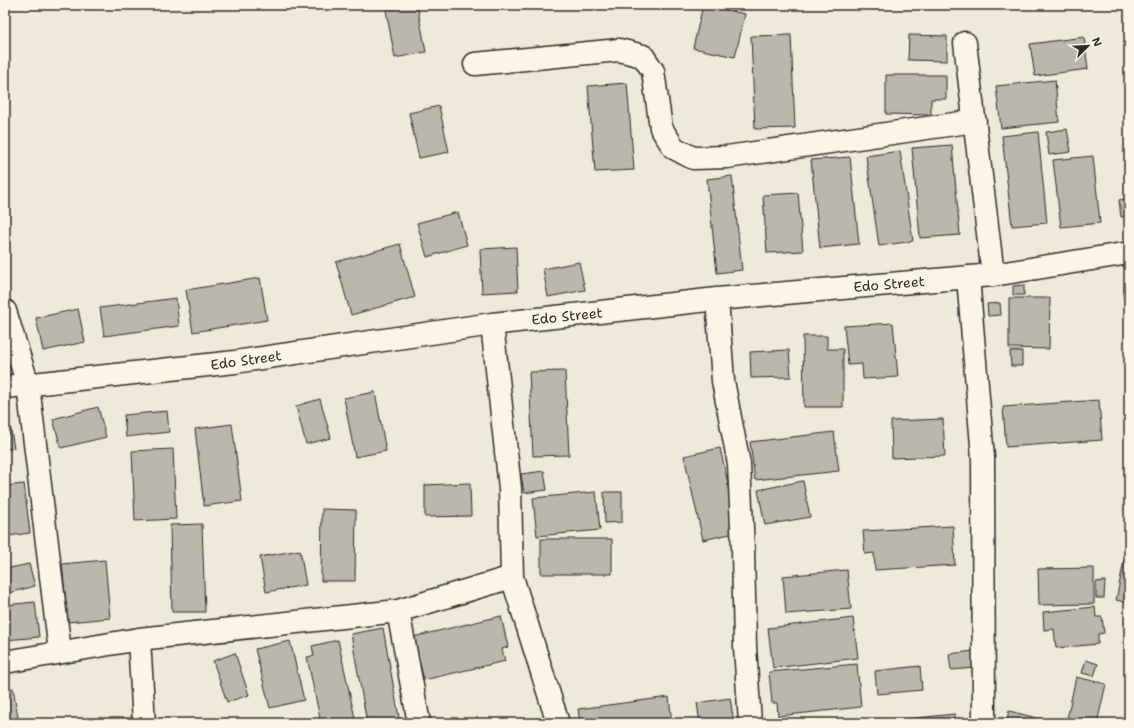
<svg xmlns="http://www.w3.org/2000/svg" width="1134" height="728" font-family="'Shantell Sans',sans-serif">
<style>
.building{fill:#bcb7ac;stroke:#2b2b2b}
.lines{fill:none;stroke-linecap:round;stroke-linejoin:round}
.minor-casing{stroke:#2b2b2b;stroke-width:25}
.minor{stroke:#fcf5e5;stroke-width:22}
.labels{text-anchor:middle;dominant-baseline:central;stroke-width:3;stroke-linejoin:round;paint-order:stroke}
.street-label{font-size:14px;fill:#2b2b2b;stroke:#fcf5e5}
</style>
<rect width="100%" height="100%" fill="#efe9da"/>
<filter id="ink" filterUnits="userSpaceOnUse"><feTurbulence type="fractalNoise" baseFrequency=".025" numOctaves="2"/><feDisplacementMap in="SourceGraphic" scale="8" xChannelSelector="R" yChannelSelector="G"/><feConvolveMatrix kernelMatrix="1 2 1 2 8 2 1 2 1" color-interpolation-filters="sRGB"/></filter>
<g filter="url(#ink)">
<path class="building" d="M 385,5 L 417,5 L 426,52 L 395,58 Z
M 703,5 L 745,14 L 735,57 L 693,48 Z
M 791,35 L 795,128 L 755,129 L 751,36 Z
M 909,35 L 947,36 L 947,61 L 908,60 Z
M 1084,37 L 1088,69 L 1035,76 L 1030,44 Z
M 886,75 L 946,75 L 946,99 L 931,99 L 931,115 L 886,114 Z
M 1055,80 L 1059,122 L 1001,128 L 996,86 Z
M 627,83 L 634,170 L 595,172 L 588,86 Z
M 439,106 L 449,152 L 419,158 L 409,113 Z
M 1067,129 L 1071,152 L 1049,155 L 1046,132 Z
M 1038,132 L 1047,223 L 1012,226 L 1002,136 Z
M 952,145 L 960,235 L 920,238 L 912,148 Z
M 900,151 L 913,241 L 879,246 L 866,156 Z
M 1093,156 L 1100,223 L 1061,227 L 1053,160 Z
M 850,157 L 859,244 L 820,248 L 811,160 Z
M 732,176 L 742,270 L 717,273 L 707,179 Z
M 798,193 L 803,251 L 767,253 L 763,195 Z
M 1129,198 L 1129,216 L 1121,217 L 1119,200 Z
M 458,212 L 467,245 L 427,257 L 417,223 Z
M 400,244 L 415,297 L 351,315 L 336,262 Z
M 516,247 L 518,291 L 482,293 L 480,249 Z
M 579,262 L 585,290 L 548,297 L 543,269 Z
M 260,278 L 267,320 L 193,332 L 186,290 Z
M 1024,285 L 1024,295 L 1013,295 L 1013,286 Z
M 1129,293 L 1129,333 L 1123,294 Z
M 176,298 L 179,326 L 104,336 L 100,308 Z
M 1009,298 L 1050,298 L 1049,349 L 1009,348 Z
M 1000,303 L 1001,315 L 988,316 L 987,304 Z
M 78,309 L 85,342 L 43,351 L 36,318 Z
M 893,323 L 898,377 L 863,379 L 862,364 L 848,365 L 844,326 Z
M 803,336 L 827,336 L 827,349 L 843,349 L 843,407 L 804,407 Z
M 789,350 L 791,377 L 751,378 L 750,352 Z
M 1010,351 L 1022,351 L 1022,366 L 1011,366 Z
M 565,371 L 569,455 L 533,456 L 529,372 Z
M 375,392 L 386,451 L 355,457 L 344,398 Z
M 320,399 L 331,438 L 306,444 L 296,406 Z
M 1099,400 L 1102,440 L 1006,447 L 1003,407 Z
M 98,407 L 106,437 L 61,448 L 53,419 Z
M 167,411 L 169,432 L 126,437 L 124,415 Z
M 943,419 L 945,456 L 892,458 L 891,421 Z
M 232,424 L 242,501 L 204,506 L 195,429 Z
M 10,425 L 14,448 L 5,450 L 5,426 Z
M 834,432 L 839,471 L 755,480 L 750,442 Z
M 720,448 L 739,532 L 703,540 L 684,456 Z
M 173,449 L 176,519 L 135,521 L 132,451 Z
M 544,471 L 547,490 L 524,493 L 521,474 Z
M 803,481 L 810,517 L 765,525 L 758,490 Z
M 470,483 L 471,516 L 425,517 L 425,485 Z
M 24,484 L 30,533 L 8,536 L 5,513 L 5,486 Z
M 1128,488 L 1129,488 L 1129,526 L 1127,526 Z
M 596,492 L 600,530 L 537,536 L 533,498 Z
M 604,492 L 622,492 L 622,522 L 605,523 Z
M 322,509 L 356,510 L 355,581 L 321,581 Z
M 202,524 L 205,612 L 172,612 L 170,525 Z
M 953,526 L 955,565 L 875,570 L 874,553 L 865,554 L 863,531 Z
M 541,539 L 612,539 L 612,574 L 541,574 Z
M 300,550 L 306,585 L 266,592 L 260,557 Z
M 105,560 L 110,618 L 68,622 L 62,564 Z
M 1124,561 L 1129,562 L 1129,603 L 1116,600 Z
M 29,564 L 35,586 L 5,594 L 5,569 Z
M 1094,568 L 1094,604 L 1039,605 L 1038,569 Z
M 847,570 L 851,609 L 786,614 L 783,576 Z
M 1105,581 L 1104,598 L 1096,598 L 1096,582 Z
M 35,602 L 39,637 L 6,640 L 5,605 Z
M 1095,607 L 1096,617 L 1102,617 L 1104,633 L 1098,634 L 1098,644 L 1056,648 L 1054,629 L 1044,630 L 1043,612 Z
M 501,616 L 508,647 L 502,649 L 505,661 L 424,680 L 413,637 Z
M 853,618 L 858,658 L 773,668 L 768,628 Z
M 383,628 L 400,723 L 367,723 L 351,634 Z
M 338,640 L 356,723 L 321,723 L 307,657 L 314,656 L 312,646 Z
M 290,641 L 304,700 L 270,708 L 255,649 Z
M 974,651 L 975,668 L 951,670 L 949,654 Z
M 235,653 L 249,695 L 227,702 L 213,661 Z
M 1086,660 L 1098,664 L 1094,676 L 1082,673 Z
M 857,664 L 861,707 L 778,716 L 777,703 L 772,703 L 769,672 Z
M 920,666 L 922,690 L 877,694 L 875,671 Z
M 1076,677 L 1106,684 L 1097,723 L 1085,723 L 1067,719 Z
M 13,688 L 19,723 L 5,723 L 5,689 Z
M 669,697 L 672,723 L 580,723 L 578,709 Z
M 730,698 L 734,723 L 700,723 L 697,703 Z
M 1009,711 L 1057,723 L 1006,723 Z
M 955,714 L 956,723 L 877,722 Z"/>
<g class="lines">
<g class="minor-casing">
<path id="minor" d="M 965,43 L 993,275
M 475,64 L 619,50 L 643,56 L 653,71 L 661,128 L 674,148 L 693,158 L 727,157 L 975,121
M 968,277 L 983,458 L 984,723
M 717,299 L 723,381 L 739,464 L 743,549 L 745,647 L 750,723
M 5,311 L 28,385 L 60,652
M 5,387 L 235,362 L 492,324 L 717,299 L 993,275 L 1129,253
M 512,577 L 558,723
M 139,639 L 144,723
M 5,662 L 139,639 L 398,611
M 419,723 L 398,611 L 512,577 L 510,488 L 492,324"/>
</g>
<use href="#minor" class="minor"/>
</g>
</g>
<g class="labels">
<g class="street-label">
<text transform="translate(889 284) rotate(-5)">Edo Street</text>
<text transform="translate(567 316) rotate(-6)">Edo Street</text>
<text transform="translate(246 360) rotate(-8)">Edo Street</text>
</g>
</g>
<rect width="1134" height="728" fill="none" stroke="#fcf5e5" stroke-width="20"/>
<rect x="10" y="10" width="1114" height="708" fill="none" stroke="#2b2b2b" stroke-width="1.5" filter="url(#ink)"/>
<g transform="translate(1088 46) rotate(66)" stroke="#fcf5e5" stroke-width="3" paint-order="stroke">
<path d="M0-3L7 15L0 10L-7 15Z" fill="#2b2b2b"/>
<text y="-6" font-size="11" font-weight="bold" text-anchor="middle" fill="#2b2b2b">N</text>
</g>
</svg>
